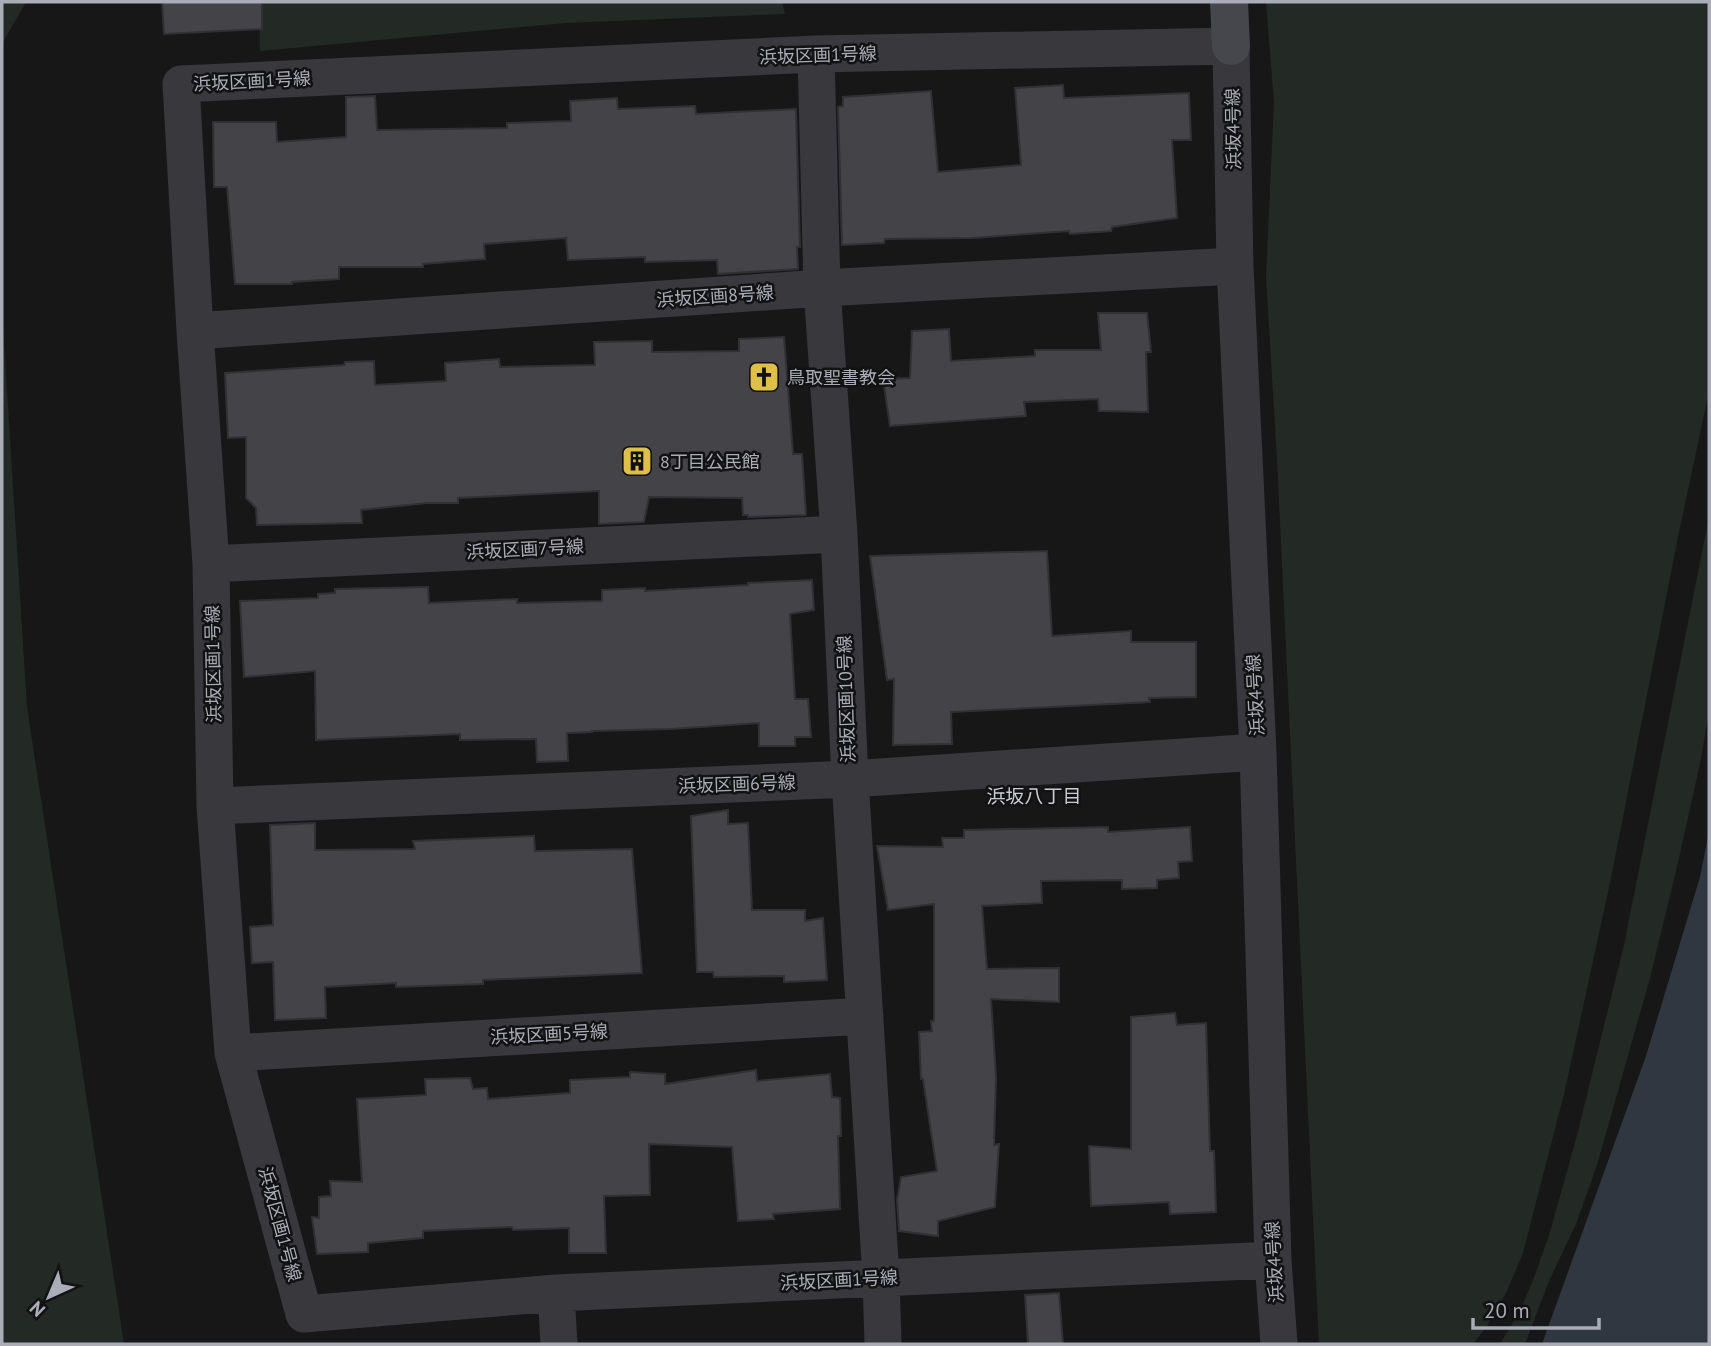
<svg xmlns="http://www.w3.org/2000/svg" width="1711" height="1346" font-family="'PT Sans','Noto Sans JP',sans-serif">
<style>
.green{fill:#232a25}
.water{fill:#313740}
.building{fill:#444448;stroke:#313134;stroke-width:2}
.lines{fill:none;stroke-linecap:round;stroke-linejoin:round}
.street{stroke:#38383d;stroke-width:37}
.secondary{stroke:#46474c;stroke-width:38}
.labels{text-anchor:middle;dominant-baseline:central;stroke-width:5;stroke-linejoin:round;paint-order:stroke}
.street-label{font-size:18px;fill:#aaacb7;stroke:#121213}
.poi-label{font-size:18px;fill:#aaacb7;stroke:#121213;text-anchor:start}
.neighbourhood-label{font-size:19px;fill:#cbccd3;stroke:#121213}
</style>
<rect width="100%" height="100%" fill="#171718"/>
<path class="green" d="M 2,2 L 26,2 L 2,44 Z
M 259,2 L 782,2 L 785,14 L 566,23 L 260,51 Z
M 1266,2 L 1709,2 L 1709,392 L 1679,532 L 1611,878 L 1565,1090 L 1523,1253 L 1506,1293 L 1487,1326 L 1473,1344 L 1319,1344 L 1277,459 L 1266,277 L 1274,102 Z
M 2,312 L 27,707 L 124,1344 L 2,1344 Z
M 1709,517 L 1709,711 L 1701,759 L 1677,867 L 1650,978 L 1597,1165 L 1576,1224 L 1549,1281 L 1525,1344 L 1500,1344 L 1520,1311 L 1534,1278 L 1550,1232 L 1576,1139 L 1624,945 Z"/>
<path class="water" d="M 1709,832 L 1709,1344 L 1542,1344 L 1646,1056 L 1700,877 Z"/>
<path class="building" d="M 162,2 L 262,2 L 262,29 L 164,34 Z
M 1063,85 L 1064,98 L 1189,93 L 1191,140 L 1172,140 L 1177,218 L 1112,227 L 1111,231 L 1070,234 L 1069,231 L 972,238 L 885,239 L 884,243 L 842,245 L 838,107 L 843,106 L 843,97 L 931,91 L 938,172 L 1021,165 L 1015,88 Z
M 375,96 L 377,130 L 507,128 L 507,123 L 571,121 L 570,101 L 617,98 L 618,109 L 695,106 L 696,114 L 796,109 L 800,247 L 797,247 L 798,269 L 718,274 L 717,260 L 645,262 L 645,257 L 568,260 L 566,238 L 484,244 L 485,259 L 423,264 L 423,267 L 339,267 L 339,279 L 292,282 L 292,284 L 235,284 L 227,187 L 214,187 L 213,122 L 276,122 L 277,142 L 346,137 L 346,97 Z
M 1098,313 L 1147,313 L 1151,352 L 1146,352 L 1148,412 L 1099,411 L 1098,399 L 1024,402 L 1026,416 L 890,426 L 883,379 L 910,378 L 912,331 L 949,329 L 951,361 L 1035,356 L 1035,350 L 1101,350 Z
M 784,337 L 793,454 L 802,454 L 806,515 L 748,517 L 748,515 L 743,515 L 742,498 L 649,497 L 644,522 L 599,524 L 599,491 L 458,498 L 458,503 L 427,503 L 361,510 L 362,523 L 257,525 L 256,508 L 246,498 L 246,437 L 228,438 L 225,373 L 344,365 L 345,362 L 374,361 L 375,385 L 446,381 L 445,363 L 499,359 L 500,367 L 595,365 L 594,342 L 652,341 L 652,352 L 739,351 L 739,339 Z
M 1047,551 L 1052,636 L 1131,631 L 1131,642 L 1196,642 L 1196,697 L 1149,698 L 1150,702 L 951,712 L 952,744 L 893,745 L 894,679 L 887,680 L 870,556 Z
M 812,580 L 814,610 L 790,614 L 795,699 L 808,699 L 811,737 L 795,737 L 795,746 L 759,746 L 759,723 L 671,729 L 592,731 L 592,732 L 567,733 L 568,761 L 537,762 L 536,739 L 460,740 L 460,734 L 316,740 L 315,671 L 244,677 L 240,601 L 318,598 L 318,594 L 335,593 L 335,589 L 428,587 L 429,603 L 517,599 L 517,603 L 602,601 L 602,590 L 645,588 L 645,591 L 748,585 L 748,583 Z
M 728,810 L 728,824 L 748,823 L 752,910 L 805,910 L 805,921 L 823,918 L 827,980 L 784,982 L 784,976 L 714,977 L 713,972 L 697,972 L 691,816 Z
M 315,823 L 315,850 L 415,849 L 413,841 L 534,836 L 535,851 L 632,849 L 642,973 L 483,980 L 483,984 L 396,987 L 396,983 L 325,987 L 326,1018 L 275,1020 L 273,962 L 252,963 L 250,927 L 273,925 L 270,825 Z
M 1108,827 L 1108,832 L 1190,827 L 1192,861 L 1178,862 L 1179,878 L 1157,880 L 1157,888 L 1122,889 L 1122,880 L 1041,881 L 1042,903 L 982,906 L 987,969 L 1059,968 L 1059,1002 L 991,999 L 996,1077 L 994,1145 L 999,1144 L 995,1207 L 938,1221 L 938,1236 L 899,1231 L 897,1200 L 901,1177 L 937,1171 L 923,1079 L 921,1079 L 919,1032 L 932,1031 L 931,1021 L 934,1021 L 934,904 L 888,910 L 877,846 L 943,847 L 942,838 L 964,838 L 964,830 Z
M 1175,1013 L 1177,1025 L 1206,1023 L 1210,1151 L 1214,1151 L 1216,1212 L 1170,1214 L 1169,1202 L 1091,1206 L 1089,1146 L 1131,1149 L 1131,1017 Z
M 756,1070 L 757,1081 L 830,1074 L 832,1097 L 840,1098 L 841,1136 L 838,1136 L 840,1209 L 773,1214 L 774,1219 L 738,1221 L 732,1147 L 649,1144 L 650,1195 L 604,1196 L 606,1253 L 569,1253 L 569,1228 L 513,1230 L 512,1227 L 423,1231 L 423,1238 L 368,1243 L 368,1252 L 317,1254 L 312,1217 L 319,1218 L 319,1197 L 331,1196 L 330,1181 L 362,1182 L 357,1099 L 426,1095 L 425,1079 L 470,1078 L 473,1089 L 487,1088 L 488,1099 L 570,1093 L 570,1080 L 630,1077 L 630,1072 L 665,1074 L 665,1084 Z
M 1059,1293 L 1063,1344 L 1028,1344 L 1025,1295 Z"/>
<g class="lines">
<path class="street" d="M 816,54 L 822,288 L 839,534 L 850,779 L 881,1278 L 883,1344
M 195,331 L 822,288 L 1235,266
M 211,564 L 839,534
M 215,806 L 850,779 L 1258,752
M 233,1053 L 865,1016
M 1273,1260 L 556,1293 L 304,1314 L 233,1053 L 215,806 L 211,564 L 195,331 L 181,84 L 816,54 L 1231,46 L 1235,266 L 1258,752 L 1273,1260 L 1279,1344
M 556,1293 L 559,1344"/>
<path class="secondary" d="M 1229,2 L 1231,46"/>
</g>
<defs>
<g id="church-square" transform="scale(1.575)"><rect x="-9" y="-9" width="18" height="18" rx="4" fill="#ddbf49" stroke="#121213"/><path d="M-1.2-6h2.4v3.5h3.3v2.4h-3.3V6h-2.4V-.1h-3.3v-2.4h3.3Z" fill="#111"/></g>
<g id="building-square" transform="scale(1.575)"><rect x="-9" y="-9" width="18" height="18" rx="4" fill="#ddbf49" stroke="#121213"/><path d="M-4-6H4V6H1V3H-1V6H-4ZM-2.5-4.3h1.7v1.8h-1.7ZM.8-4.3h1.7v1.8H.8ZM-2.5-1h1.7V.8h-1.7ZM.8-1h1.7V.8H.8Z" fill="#111"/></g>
</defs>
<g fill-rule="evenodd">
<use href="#church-square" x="764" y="377"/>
<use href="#building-square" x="637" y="461"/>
</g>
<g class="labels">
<g class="street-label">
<text transform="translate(818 55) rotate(-2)">浜坂区画1号線</text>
<text transform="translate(252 81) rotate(-3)">浜坂区画1号線</text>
<text transform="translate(1233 129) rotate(-91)">浜坂4号線</text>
<text transform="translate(715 296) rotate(-4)">浜坂区画8号線</text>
<text transform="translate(525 549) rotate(-3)">浜坂区画7号線</text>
<text transform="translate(213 664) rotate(-91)">浜坂区画1号線</text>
<text transform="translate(1255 695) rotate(-93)">浜坂4号線</text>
<text transform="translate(846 699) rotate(-92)">浜坂区画10号線</text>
<text transform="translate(737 784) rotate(-2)">浜坂区画6号線</text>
<text transform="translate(549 1034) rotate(-3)">浜坂区画5号線</text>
<text transform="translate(280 1224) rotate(75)">浜坂区画1号線</text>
<text transform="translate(1274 1262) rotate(-93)">浜坂4号線</text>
<text transform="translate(839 1280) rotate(-3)">浜坂区画1号線</text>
</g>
<g class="poi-label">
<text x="787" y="377">鳥取聖書教会</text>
<text x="660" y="461">8丁目公民館</text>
</g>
<g class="neighbourhood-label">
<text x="1034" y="796">浜坂八丁目</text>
</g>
</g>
<rect width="1711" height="1346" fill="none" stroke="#aaacb7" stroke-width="7"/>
<g transform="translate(49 1297) rotate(224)" stroke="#121213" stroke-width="5" paint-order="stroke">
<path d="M0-5L12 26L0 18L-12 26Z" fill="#aaacb7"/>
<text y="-10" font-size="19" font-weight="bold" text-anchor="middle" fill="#aaacb7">N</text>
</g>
<path d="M1473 1318v10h126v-10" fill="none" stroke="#aaacb7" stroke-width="3.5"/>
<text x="1484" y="1318" font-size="21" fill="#aaacb7" stroke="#121213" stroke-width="5" paint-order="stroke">20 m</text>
</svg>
